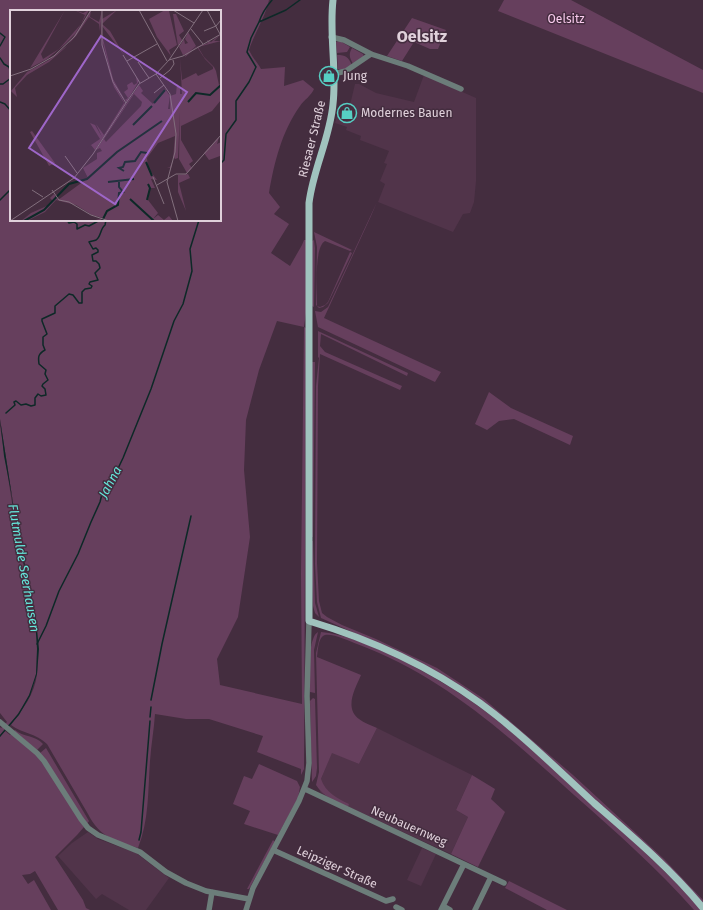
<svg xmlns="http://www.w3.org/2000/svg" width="703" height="910" font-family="'Fira Sans',sans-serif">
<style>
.built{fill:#51344a}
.green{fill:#663f5d;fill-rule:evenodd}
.water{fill:#0d2927}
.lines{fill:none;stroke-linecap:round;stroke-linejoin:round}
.stream{stroke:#0d2927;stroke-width:1.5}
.minor{stroke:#6c7d7a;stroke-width:5.5}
.major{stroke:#a0c3be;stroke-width:7}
.labels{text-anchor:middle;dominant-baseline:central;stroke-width:3;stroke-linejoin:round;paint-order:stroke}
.park-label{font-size:12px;fill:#f9caed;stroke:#442d3f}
.poi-label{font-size:12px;fill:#e0d1db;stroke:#442d3f;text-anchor:start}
.street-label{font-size:12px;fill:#e0d1db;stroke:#442d3f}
.water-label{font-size:13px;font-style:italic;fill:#65e7db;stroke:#442d3f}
.district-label{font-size:16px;font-weight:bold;fill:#e0d1db;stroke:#442d3f}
.inset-river{fill:none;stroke:#0d2927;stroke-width:2}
.inset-road{fill:none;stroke:#826f7d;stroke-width:1}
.view{fill:#9e66c9;fill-opacity:0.15;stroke:#9e66c9;stroke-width:2}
.inset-edge{fill:none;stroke:#e0d1db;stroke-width:2}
</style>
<rect width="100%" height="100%" fill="#442d3f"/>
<path class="built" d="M 424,75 L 476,98 L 476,181 L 474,202 L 470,213 L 463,214 L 453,232 L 378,202 L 385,184 L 380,181 L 387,164 L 384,163 L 389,151 L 360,140 L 361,136 L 346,130 L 347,127 L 335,123 L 340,104 L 350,105 L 355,84 L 359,84 L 376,93 L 414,102 Z
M 377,728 L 472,775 L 456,810 L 468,817 L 451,854 L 327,797 L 320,792 L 321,779 L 332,752 L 359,764 Z
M 88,832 L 98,839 L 136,853 L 169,878 L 146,910 L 129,910 L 102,894 L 96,899 L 58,856 L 72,843 Z
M 422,848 L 436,854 L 421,886 L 407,880 Z"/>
<path class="green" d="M 0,0 L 269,0 C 265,18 255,32 249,50 C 252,57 257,62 261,69 L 285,67 L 284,86 L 303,80 L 314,89 C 311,96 304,100 300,106 C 282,131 274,163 269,193 L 280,207 L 274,214 L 289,224 L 271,253 L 290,266 L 302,245 L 304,240 L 307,240 L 307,306 L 304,327 L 306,328 L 304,769 L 301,775 L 301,769 L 257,752 L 263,736 L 209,719 L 186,719 L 155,714 C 154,730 151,745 150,761 C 148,790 149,821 138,848 C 115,840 100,838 88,814 L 47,744 C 36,733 23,734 11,725 C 22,710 35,694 37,674 C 38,666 37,657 37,649 C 37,657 37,666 36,674 C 32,699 16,717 0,735 L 0,727 L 1,728 L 7,722 L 0,713 L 0,426 L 15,522 L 26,575 L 27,575 L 16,522 L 0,419 ZM 11,11 L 220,11 L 220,220 L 11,220 ZM 277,321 L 304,327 L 301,574 L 302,704 L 220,685 L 217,659 L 238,617 L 250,537 L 244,470 L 246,420 L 259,370 Z
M 504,0 L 571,0 L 703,70 L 703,93 L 498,11 Z
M 412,18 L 446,30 L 438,49 L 430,49 L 414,42 L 402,61 L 387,56 Z
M 340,41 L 350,47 L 347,52 L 337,53 L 336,42 Z
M 352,48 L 363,54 L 364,57 L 353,64 C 350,58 348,55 352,48 Z
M 337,55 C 346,55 348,57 352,65 L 343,70 L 338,69 Z
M 377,202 L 371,216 L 324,318 L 441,372 L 435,382 L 318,327 L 315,311 L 321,312 L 328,307 Z
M 314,232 L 352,250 L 350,251 L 325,241 C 314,247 317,290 317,303 L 317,306 L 320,307 L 325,305 L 328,302 L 350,252 L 352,253 L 328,303 L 323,307 L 319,308 L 316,305 L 317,247 Z
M 314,240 L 315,248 L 314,307 L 312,306 L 312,241 Z
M 318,331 L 408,373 L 407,376 L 321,334 L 320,346 L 325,352 L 402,386 L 400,390 L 320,354 L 318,386 L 317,563 L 319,601 L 322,613 L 327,617 L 342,625 L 376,639 L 437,668 L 484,699 L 573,775 L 664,859 L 703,900 L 703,904 L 526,738 L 410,658 L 321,618 L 317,602 L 315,564 L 316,386 L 319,358 L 318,357 Z
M 311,362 L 315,362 L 313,537 L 311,537 Z
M 489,392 L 511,408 L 573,436 L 570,445 L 514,419 L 499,421 L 487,430 L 475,424 Z
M 310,541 L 313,541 L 315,603 L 319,617 L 315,613 L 313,606 Z
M 318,632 L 314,650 L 315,693 L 310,692 C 310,679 307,638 318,632 Z
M 321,632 C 343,634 364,643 384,652 C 417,667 449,685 478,706 C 513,731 545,762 577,791 C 620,829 663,867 701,910 L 694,910 C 657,868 616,832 574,795 C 506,734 443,676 357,644 C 350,641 332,633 325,635 C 318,637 318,651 317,657 L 361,675 C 355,689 344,708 359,719 C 364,723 371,725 377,728 L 359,764 L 332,753 L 321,779 C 325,792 338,799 349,804 L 348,807 C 335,801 324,797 316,785 L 319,772 L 316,653 Z
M 313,698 L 315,699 L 317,768 L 316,776 L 312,782 L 310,701 Z
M 15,730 C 23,737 35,735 43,744 L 37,750 L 14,731 Z
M 5,731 L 10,735 L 11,734 L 34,753 L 48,770 L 84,827 L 77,835 L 55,857 L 83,900 L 86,908 L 90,910 L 58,910 L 35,871 L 30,874 L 22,875 L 28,884 L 34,880 L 51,910 L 0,910 L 0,737 Z
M 46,748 L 89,821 L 87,824 L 40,753 Z
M 259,764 L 297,781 L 300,787 L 298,798 L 278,835 L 244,824 L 250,811 L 233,804 L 244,776 L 252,779 Z
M 472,775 L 495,789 L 491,799 L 505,812 L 478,867 L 451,854 L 468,817 L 456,810 Z
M 273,840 L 275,842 L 249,889 L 247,889 Z
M 509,881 L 567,910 L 547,910 L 505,888 Z"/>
<path class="water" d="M 0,419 L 16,522 L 36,619 L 39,649 L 37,674 L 30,696 L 19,715 L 0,737 L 0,735 L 18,714 L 29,695 L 36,674 L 37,649 L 35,619 L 15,522 L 12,497 L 4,456 Z"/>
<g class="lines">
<path class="stream" d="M 259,22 C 262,13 266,7 272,0
M 0,33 L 5,37 L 0,46
M 0,58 L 4,64 L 9,67 L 11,73
M 0,84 L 3,84 L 11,78
M 0,102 L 5,104 L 11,111
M 220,164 L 224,160 L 226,134 L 236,120 L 236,101 L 249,82 L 256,67 L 247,52 L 251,38 L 259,22 L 286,10 L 300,0
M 0,200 L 11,189
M 67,220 L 69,223 L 74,222 L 77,224 L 77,229 L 85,225 L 89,226 L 100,220
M 6,413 L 15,405 L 14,402 L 16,401 L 21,405 L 26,404 L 31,406 L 35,405 L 35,398 L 38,394 L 41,396 L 46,395 L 45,389 L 42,386 L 43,384 L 48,380 L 45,374 L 46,370 L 39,364 C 38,357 38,354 45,350 L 43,345 L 43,337 L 47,334 L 42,321 L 42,319 L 55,313 L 55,306 L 69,294 L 73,295 L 79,303 L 82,303 L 82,292 L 85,289 L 91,288 L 92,286 L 89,284 L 90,282 L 98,280 L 95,273 L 100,268 L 99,264 L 96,261 L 93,261 L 92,255 L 98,252 L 98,250 L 96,248 L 93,249 L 89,242 C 91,241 94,241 96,240 C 101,237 100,229 105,225 L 106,220
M 37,644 L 46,626 L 59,591 L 78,554 L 91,522 L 100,502 L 102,494 L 114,477 L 123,458 L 151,389 L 174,321 L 183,304 L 192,271 L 190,249 L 199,220
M 151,700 L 162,644 L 191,516
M 150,717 L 151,707
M 139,840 L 141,832 L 150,721"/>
<path class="minor" d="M 331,37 L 344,40 L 371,54 L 408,66 L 461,89
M 333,74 L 346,71 L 371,54
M 0,722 L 37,753 L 44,761 L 81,819 L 88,828 L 98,835 L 140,852 L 166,872 L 186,883 L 206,891 L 249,899
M 305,789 L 504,883
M 273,850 L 386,901 L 393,899
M 443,906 L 450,910
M 396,907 L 402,910
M 209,910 L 212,892
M 246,910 L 253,888 L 299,801 L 307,781 L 309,763 L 307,696 L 309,621
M 441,910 L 464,864
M 475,910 L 491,877"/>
<path class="major" d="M 333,0 C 329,35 337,70 333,104 C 330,138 313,169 309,203 L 309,621 C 369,639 429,666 480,703 C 521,733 557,769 594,803 C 632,836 671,869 703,908"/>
</g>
<defs>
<g id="shop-ring" transform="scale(1)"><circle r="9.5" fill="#442d3f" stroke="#56cec3" stroke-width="1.5"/><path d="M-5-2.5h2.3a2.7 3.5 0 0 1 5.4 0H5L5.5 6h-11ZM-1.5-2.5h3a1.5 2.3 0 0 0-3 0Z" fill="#56cec3"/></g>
</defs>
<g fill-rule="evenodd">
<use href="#shop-ring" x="329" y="76"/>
<use href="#shop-ring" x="347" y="113"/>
</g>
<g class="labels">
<g class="park-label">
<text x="566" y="19">Oelsitz</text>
</g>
<g class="poi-label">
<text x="343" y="76">Jung</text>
<text x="361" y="113">Modernes Bauen</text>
</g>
<g class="street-label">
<text transform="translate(312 139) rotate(-76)">Riesaer Straße</text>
<text transform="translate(409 826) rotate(24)">Neubauernweg</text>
<text transform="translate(337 867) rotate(24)">Leipziger Straße</text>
</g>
<g class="water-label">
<text transform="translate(110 482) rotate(-62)">Jahna</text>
<text transform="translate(24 568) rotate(80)">Flutmulde Seerhausen</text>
</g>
<g class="district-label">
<text x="422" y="36">Oelsitz</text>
</g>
</g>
<g transform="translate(10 10)">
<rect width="211" height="211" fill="#442d3f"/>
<path d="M 55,0 L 31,44 L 33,49 L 49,39 L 71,14 L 75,5 L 64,0 L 73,3 L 79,0 L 71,14 L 65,24 L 54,35 L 37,49 L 20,58 ZM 81,0 L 80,7 L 89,12 L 92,0 L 90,22 L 93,40 L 103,72 L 115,94 L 85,140 L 81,135 L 75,139 L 90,129 L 80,113 L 85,115 L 92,127 L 86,114 L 94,125 L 114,93 L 104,77 L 100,65 L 91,29 L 89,14 L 79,7 L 66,26 L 55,38 L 39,52 L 17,65 L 5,78 L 7,87 L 1,81 L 17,62 L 39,50 L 58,35 ZM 92,0 L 92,9 L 107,0 L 92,14 L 100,21 L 114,45 L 92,16 L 92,25 L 103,69 L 115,90 L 118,88 L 114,82 L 118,79 L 117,75 L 122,72 L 124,75 L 127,73 L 126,67 L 129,71 L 117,91 L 116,91 L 114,89 L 109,82 L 102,69 L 91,25 ZM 155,0 L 159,1 L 167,35 L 159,40 L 161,46 L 147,27 L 139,9 ZM 163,4 L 166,4 L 174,21 L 169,25 L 172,30 L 168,36 ZM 178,22 L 186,36 L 178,43 L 186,37 L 198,33 L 197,30 L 201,32 L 211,24 L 204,31 L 211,31 L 188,37 L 194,47 L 204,57 L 206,61 L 209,75 L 211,73 L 211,90 L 202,101 L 171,116 L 171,130 L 183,151 L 179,154 L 182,158 L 177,163 L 169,149 L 170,102 L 168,148 L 165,149 L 163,146 L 163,150 L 161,158 L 157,157 L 160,157 L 163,150 L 165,126 L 148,133 L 137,148 L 138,158 L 147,170 L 141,169 L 145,178 L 140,178 L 138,190 L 148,203 L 143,209 L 148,205 L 154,210 L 159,206 L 163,211 L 82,211 L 93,208 L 82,205 L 66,195 L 46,190 L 35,202 L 17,211 L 11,211 L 21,203 L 39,195 L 43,191 L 40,188 L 44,184 L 48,190 L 78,168 L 73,158 L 87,149 L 87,143 L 92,141 L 90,138 L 86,140 L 129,75 L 133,81 L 131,83 L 143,94 L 155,79 L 160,86 L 158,99 L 160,99 L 160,86 L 166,84 L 167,74 L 170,77 L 170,84 L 172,84 L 170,48 L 172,70 L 186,63 L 188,66 L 203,59 L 203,57 L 195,49 L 187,37 L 175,47 L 176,44 L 173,45 L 169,37 L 174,29 L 175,34 L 178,33 L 175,29 ZM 124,84 L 132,92 L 131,96 L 96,132 L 94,129 ZM 22,121 L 45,153 L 39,156 L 38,154 L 20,122 ZM 209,127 L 207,134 L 211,132 L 210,146 L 199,150 L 194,143 ZM 178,164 L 180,168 L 169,173 L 176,201 L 168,182 L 168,165 Z" fill="#663f5d" fill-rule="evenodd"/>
<path class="inset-river" d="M 178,92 L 186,83 L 200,85 L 211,75M 144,93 L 155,80M 123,115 L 142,96M 136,152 L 142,166M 114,161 L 109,158 L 113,157 L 115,152 L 125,151 L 131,142 L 137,143M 98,172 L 124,169M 120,189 L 144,211M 137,190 L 140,178 L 138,174M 14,211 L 34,200 L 59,174 L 77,169 L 107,142 L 152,111M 92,211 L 97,201 L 108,195 L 109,183 L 113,182 L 109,177 L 109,172"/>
<path class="inset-road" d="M 129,0 L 157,51M 163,0 L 184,13M 197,0 L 210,24M 181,19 L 193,34M 194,21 L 206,16 L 211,10M 113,45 L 130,73M 159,50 L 173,46 L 211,24M 117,51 L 147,34M 128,52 L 139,68M 146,64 L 160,84 L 166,124 L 165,142 L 157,172 L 168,211M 0,66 L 21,59 L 44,46 L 65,26 L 81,0M 150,68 L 160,60 L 164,54 L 163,50M 144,83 L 154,75M 116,93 L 129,74 L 146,64 L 159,50 L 193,0M 55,146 L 67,163M 143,167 L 154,194M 147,175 L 166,164 L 176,164 L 211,125M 22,180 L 33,187M 42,180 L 49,190 L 59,192 L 81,205 L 99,211M 0,211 L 64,168 L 83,144 L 116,93 L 103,72 L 92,35 L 92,0"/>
<path class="view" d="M 91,26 L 177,82 L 105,194 L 19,138 Z"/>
<rect width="211" height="211" class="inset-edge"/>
</g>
</svg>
